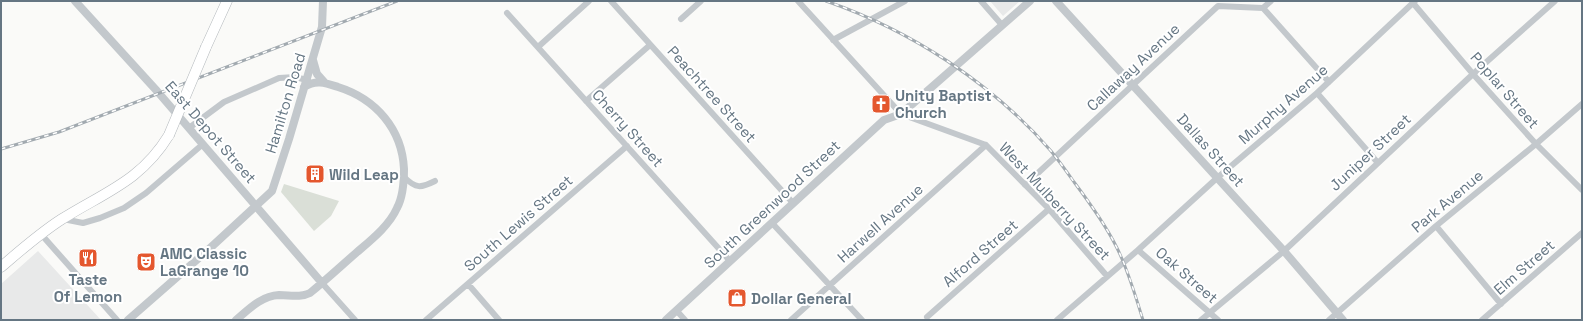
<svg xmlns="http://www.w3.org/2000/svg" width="1583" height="321" font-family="'Space Grotesk',sans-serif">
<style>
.built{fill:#e8e9e9}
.green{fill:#dadfd7}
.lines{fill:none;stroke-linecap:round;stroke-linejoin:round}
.trunk-casing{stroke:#b4b9bd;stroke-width:11}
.minor{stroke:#c3c8cc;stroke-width:6}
.tertiary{stroke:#c3c8cc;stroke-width:8}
.trunk{stroke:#fff;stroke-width:10}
.rail-casing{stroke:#a2aab0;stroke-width:3}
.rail{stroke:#fff;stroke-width:1.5;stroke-dasharray:4.5;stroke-linecap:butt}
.trunk-bridge-casing{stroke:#b4b9bd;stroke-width:11;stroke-linecap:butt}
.trunk-bridge{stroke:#fff;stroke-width:10}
.labels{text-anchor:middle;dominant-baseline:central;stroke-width:4;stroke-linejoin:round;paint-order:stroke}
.street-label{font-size:15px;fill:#657683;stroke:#fff}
.poi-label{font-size:15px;font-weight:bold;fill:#657683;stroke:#fff;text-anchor:start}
</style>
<rect width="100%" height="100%" fill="#fafaf8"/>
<path class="built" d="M 990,1 L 1020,1 L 1003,16 Z
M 38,251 L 101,320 L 1,320 L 1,284 Z"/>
<path class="green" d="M 284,184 L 339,201 L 331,216 L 314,231 L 281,192 Z"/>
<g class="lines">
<g class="trunk-casing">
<path id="trunk" d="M 206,47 L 227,1
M 1,267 C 21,250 40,233 62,219 C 105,192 141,181 169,135"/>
</g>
<path class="minor" d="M 611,1 L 793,203
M 798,1 L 901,114 L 986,145 L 1049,209 L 1107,276
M 981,1 L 1002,25
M 1413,3 L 1473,74 L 1536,144 L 1582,190
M 1263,8 L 1329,82
M 507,13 L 730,261
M 681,19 L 701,1
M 833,40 L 905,1
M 538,47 L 589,1
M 1317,93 L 1378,163
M 586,101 L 650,45
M 189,128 L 224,102 L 279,78 L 295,77 L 307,80
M 404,177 C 416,189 421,188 435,181
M 1025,185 L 1218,6 L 1263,8 L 1271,1
M 63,219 L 83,223 L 100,218 L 124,208 L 146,193 L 203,144
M 772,223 L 862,320
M 1436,226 L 1501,304
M 40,233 L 117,320
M 1138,250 L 1218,320
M 322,283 L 355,320
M 468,284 L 499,320
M 676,310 L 685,320
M 927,317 L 1049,209
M 426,320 L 627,146
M 791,320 L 986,145
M 1057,320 L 1138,250 L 1217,178 L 1317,93 L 1415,1
M 1201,320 L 1284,251 L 1473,74 L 1555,1
M 1329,320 L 1436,226 L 1536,144 L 1582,104
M 1482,320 L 1582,233"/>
<path class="tertiary" d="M 75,1 L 157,91 L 322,283
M 1056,1 L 1284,251 L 1343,320
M 313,60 L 317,74 L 325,83
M 128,320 L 208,250 L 272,191 L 289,139 L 322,27 L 323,1
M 236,320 C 249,309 261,296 279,295 C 290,295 300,298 310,293 C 326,280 341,266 356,253 C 371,240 389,226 397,208 C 403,197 404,182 404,169 C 402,129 376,99 338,87 C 326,83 316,79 304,87
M 666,320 L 884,120 L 901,114 L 1030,1"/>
<use href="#trunk" class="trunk"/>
<g class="rail-casing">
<path id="rail" d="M 826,1 C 910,30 992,83 1051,151 C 1059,161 1067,172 1074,182 C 1089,202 1105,224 1116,246 C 1128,269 1135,295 1143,320
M 1,149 L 59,132 L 397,1"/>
</g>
<use href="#rail" class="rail"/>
<g class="trunk-bridge-casing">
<path id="trunk-bridge" d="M 169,135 L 206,47"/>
</g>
<use href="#trunk-bridge" class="trunk-bridge"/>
</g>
<defs>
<g id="church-square" transform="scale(1)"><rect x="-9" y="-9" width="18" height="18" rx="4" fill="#e4572e" stroke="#fff"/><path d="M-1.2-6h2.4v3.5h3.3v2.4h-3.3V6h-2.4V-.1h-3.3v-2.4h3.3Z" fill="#fff"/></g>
<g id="building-square" transform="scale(1)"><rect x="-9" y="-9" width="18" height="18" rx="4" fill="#e4572e" stroke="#fff"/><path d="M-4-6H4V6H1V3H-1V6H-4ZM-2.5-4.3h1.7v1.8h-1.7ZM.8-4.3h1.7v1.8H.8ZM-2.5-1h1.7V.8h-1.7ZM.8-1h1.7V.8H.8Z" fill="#fff"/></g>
<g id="restaurant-square" transform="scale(1)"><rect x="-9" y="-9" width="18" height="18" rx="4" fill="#e4572e" stroke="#fff"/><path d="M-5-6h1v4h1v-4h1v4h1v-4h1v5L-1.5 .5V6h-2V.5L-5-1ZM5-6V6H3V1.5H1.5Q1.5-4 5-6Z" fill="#fff"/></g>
<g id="theatre-square" transform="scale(1)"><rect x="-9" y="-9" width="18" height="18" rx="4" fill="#e4572e" stroke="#fff"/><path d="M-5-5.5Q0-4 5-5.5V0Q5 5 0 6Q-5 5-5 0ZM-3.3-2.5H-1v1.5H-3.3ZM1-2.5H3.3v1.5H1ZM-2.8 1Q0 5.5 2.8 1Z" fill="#fff"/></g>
<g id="shop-square" transform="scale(1)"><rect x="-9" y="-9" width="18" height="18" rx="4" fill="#e4572e" stroke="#fff"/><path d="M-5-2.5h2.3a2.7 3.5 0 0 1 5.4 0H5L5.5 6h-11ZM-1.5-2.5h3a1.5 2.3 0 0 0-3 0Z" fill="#fff"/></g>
</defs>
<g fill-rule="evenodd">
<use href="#church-square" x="881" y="104"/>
<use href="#building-square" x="315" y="174"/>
<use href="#restaurant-square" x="88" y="258"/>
<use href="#theatre-square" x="146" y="262"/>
<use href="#shop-square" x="737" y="298"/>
</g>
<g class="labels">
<g class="street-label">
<text transform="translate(1133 67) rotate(-43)">Callaway Avenue</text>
<text transform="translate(1505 90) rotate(49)">Poplar Street</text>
<text transform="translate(712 94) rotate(48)">Peachtree Street</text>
<text transform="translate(285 103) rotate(-73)">Hamilton Road</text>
<text transform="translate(1283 104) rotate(-41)">Murphy Avenue</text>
<text transform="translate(628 128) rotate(48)">Cherry Street</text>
<text transform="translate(211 132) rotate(49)">East Depot Street</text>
<text transform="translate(1211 150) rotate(48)">Dallas Street</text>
<text transform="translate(1370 152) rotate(-43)">Juniper Street</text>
<text transform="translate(1055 201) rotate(47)">West Mulberry Street</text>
<text transform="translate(1447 201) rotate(-40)">Park Avenue</text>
<text transform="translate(772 204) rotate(-43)">South Greenwood Street</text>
<text transform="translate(518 223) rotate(-41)">South Lewis Street</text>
<text transform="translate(880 223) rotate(-42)">Harwell Avenue</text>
<text transform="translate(980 253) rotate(-41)">Alford Street</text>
<text transform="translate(1524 267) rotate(-41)">Elm Street</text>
<text transform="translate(1187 275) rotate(41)">Oak Street</text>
</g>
<g class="poi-label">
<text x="895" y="95">Unity Baptist<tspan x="895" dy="17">Church</tspan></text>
<text x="329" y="174">Wild Leap</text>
<text x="160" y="253">AMC Classic<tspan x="160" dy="17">LaGrange 10</tspan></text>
<text x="88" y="279" text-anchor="middle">Taste<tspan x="88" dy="17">Of Lemon</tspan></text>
<text x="751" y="298">Dollar General</text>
</g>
</g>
<rect width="1583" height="321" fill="none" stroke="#657683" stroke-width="4"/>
</svg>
